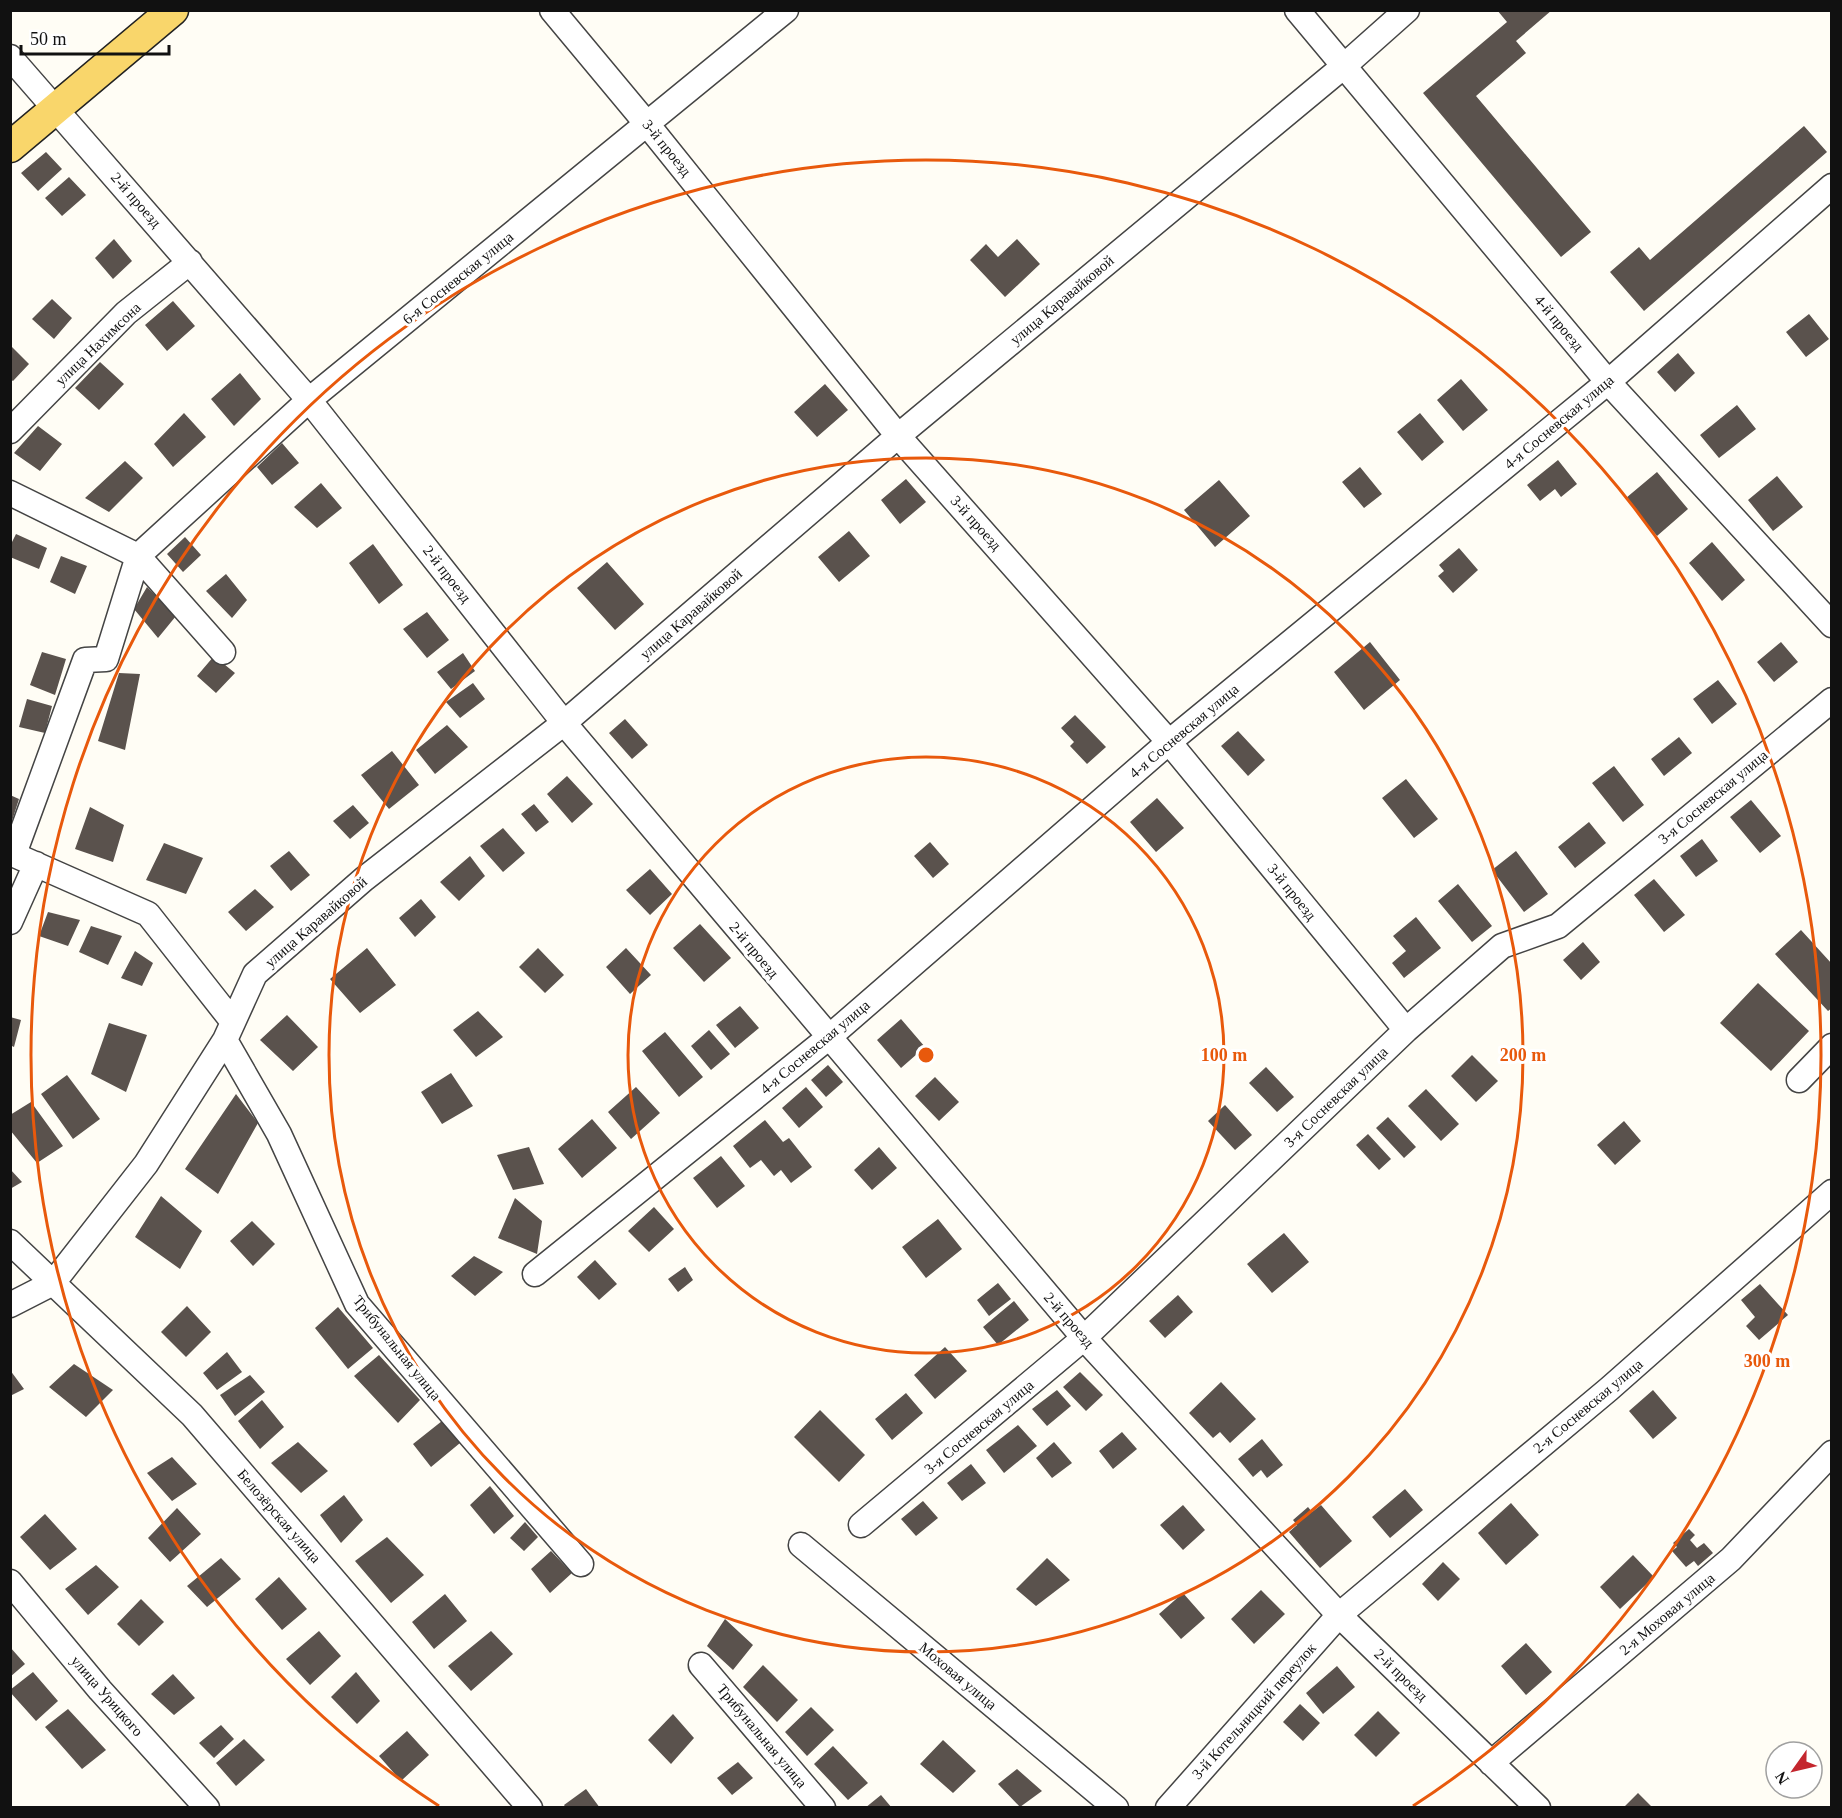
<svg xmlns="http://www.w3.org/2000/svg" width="1842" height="1818" font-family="'Times New Roman',serif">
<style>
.building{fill:#5a524d}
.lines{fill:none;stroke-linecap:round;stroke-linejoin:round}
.minor-casing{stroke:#444;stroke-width:27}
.major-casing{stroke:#222;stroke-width:33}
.minor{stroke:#fff;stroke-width:24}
.major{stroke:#f9d66b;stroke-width:30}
.ring{fill:none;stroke:#e8590c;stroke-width:3}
.labels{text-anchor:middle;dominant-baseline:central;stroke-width:6;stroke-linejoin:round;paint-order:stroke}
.street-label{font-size:15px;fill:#111;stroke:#fff}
.centre{fill:#e8590c;stroke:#fff;stroke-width:3}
.ring-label{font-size:18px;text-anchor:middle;font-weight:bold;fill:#e8590c;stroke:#fff;stroke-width:6;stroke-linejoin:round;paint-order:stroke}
</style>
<rect width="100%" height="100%" fill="#fffdf5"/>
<path class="building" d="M 1497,10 L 1552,10 L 1516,41 L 1526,53 L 1476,96 L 1591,232 L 1561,257 L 1423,93 L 1507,22 Z
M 1804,126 L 1827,152 L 1644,311 L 1610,272 L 1639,247 L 1650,260 Z
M 46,152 L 62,169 L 38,191 L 21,173 Z
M 69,177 L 86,195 L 62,216 L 45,198 Z
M 114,239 L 132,261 L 113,279 L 95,258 Z
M 1017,239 L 1040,264 L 1005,297 L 970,260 L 986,244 L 998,257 Z
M 52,299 L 72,318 L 54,339 L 32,319 Z
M 173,301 L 195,326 L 167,351 L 145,325 Z
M 1809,314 L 1829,339 L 1806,357 L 1786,332 Z
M 12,347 L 29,364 L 13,381 L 10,379 Z
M 1678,353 L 1695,373 L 1675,392 L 1657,372 Z
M 100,362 L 124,384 L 99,410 L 75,388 Z
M 240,373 L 261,399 L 234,426 L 211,399 Z
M 1461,379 L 1488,410 L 1463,431 L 1437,400 Z
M 825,384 L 848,410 L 817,437 L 794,412 Z
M 1737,405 L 1756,429 L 1719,458 L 1700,435 Z
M 184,413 L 206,437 L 173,467 L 154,444 Z
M 1420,413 L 1444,442 L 1422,461 L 1397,432 Z
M 38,426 L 62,444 L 40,471 L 14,453 Z
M 282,443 L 299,463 L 272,485 L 257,467 Z
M 1558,460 L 1577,484 L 1561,497 L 1555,489 L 1540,501 L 1527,485 Z
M 125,461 L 143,478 L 109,512 L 85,498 Z
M 1360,467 L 1382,494 L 1364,508 L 1342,482 Z
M 1657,472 L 1688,509 L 1657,536 L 1626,498 Z
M 1777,476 L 1803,507 L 1773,531 L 1748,500 Z
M 906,479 L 926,502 L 900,524 L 881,500 Z
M 1219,480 L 1250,516 L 1215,547 L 1184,510 Z
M 321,483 L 342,508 L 317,528 L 294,507 Z
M 849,531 L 870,556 L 839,582 L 818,557 Z
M 16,534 L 47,548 L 39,569 L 10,557 L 10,546 Z
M 185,537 L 201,555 L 183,572 L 167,554 Z
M 1712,542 L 1745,580 L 1722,601 L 1689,563 Z
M 373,544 L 403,585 L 379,604 L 349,563 Z
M 1459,548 L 1478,570 L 1453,593 L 1438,576 L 1444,571 L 1439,565 Z
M 61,556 L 87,566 L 75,594 L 50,582 Z
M 607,562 L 644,604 L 615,630 L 577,588 Z
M 226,574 L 247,600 L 232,618 L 206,591 Z
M 147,587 L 176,616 L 158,638 L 134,609 Z
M 427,612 L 449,640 L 427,658 L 403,629 Z
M 1370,642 L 1400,680 L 1364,710 L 1334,672 Z
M 1781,642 L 1798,662 L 1774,682 L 1757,662 Z
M 42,652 L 66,659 L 55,695 L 30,685 Z
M 463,653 L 475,671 L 451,689 L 437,672 Z
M 214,656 L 235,673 L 216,693 L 197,676 Z
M 119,673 L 140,674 L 125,750 L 98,741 Z
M 1718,680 L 1737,704 L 1712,724 L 1693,699 Z
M 473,683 L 485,699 L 460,718 L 446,702 Z
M 27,699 L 52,706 L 45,733 L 19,727 Z
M 1075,715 L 1106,747 L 1087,764 L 1070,746 L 1074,742 L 1061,728 Z
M 625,719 L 648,745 L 632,759 L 609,733 Z
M 447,725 L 468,747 L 435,774 L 416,750 Z
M 1238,731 L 1265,760 L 1248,776 L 1221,746 Z
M 1679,737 L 1692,753 L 1664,776 L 1651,759 Z
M 392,751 L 419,785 L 389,809 L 361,775 Z
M 1614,766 L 1644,805 L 1623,822 L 1592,783 Z
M 567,776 L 593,804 L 572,823 L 547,794 Z
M 1406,779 L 1438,819 L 1414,838 L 1382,798 Z
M 10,795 L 19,799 L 11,824 L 10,823 Z
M 1157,798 L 1184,828 L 1156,852 L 1130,822 Z
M 1751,800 L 1781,836 L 1760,853 L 1730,817 Z
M 534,804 L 549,822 L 536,832 L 521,814 Z
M 353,805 L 369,823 L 350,839 L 333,821 Z
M 90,807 L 124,825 L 113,862 L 75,849 Z
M 1589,822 L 1606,843 L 1575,868 L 1558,847 Z
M 503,828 L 525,853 L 503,872 L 480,846 Z
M 1702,839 L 1718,861 L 1696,877 L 1680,856 Z
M 930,842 L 949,864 L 933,878 L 914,856 Z
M 164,843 L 203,858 L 186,894 L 146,880 Z
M 289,851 L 310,875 L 291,891 L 270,866 Z
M 1516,851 L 1548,894 L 1524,912 L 1492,870 Z
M 470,856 L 485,876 L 459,901 L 440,882 Z
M 650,869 L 672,894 L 650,915 L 626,890 Z
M 1654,879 L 1685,915 L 1664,932 L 1634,895 Z
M 1458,884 L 1492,926 L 1472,942 L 1438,901 Z
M 255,889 L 274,907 L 246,931 L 228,912 Z
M 421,899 L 436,917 L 415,937 L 399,918 Z
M 48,912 L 80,920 L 68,946 L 39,936 Z
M 1416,917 L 1441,948 L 1404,978 L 1392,963 L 1406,951 L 1393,936 Z
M 700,924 L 731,958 L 704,982 L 673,948 Z
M 91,926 L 122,936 L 108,965 L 79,952 Z
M 1801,930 L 1832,964 L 1832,1008 L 1828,1011 L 1775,954 Z
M 1583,942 L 1600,962 L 1581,980 L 1563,960 Z
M 367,948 L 396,985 L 360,1013 L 330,979 Z
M 538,948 L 564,975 L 545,993 L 519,967 Z
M 626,948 L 651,975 L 630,994 L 606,967 Z
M 135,951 L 153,963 L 142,986 L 121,978 Z
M 1758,983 L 1809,1031 L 1771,1071 L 1720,1023 Z
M 740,1006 L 759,1028 L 735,1048 L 716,1025 Z
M 478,1011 L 503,1037 L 476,1057 L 453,1030 Z
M 287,1015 L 318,1047 L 293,1071 L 260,1040 Z
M 10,1017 L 21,1020 L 14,1047 L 10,1045 Z
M 901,1019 L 925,1047 L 901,1068 L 877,1040 Z
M 109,1023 L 147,1035 L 126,1092 L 91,1074 Z
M 709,1030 L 730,1054 L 711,1070 L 691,1046 Z
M 665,1032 L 703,1077 L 679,1097 L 642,1051 Z
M 1472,1055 L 1498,1081 L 1476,1102 L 1451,1076 Z
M 828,1065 L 843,1082 L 826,1097 L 811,1080 Z
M 1266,1067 L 1294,1097 L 1277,1112 L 1249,1083 Z
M 451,1073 L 473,1106 L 442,1124 L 421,1092 Z
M 67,1075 L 100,1119 L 73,1139 L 41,1094 Z
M 935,1077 L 959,1102 L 939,1121 L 915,1096 Z
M 636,1087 L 660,1113 L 631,1139 L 608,1112 Z
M 806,1087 L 823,1107 L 799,1128 L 782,1108 Z
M 1426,1089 L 1459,1124 L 1441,1141 L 1408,1106 Z
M 236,1094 L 258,1123 L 218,1194 L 185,1169 Z
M 31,1102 L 63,1146 L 37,1163 L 10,1130 L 10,1115 Z
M 1225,1105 L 1252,1135 L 1235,1150 L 1208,1121 Z
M 1388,1117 L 1416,1147 L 1404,1158 L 1376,1128 Z
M 592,1119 L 617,1148 L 582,1178 L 558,1149 Z
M 765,1120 L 783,1142 L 789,1138 L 812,1167 L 791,1183 L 781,1170 L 774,1176 L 761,1160 L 750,1168 L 733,1146 Z
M 1624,1121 L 1641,1141 L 1615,1165 L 1597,1145 Z
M 1368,1134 L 1391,1159 L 1379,1170 L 1356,1145 Z
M 529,1147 L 544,1184 L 513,1190 L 497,1155 Z
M 879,1147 L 897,1168 L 872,1190 L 854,1170 Z
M 721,1156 L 745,1186 L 717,1208 L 693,1178 Z
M 10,1169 L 22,1182 L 10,1189 Z
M 161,1196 L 202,1231 L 180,1269 L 135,1237 Z
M 515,1198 L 542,1221 L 537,1254 L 498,1238 Z
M 654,1207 L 674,1229 L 649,1252 L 628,1231 Z
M 938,1219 L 962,1249 L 926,1278 L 902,1247 Z
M 252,1221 L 275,1244 L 253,1266 L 230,1241 Z
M 1284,1233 L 1309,1262 L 1272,1293 L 1247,1264 Z
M 474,1256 L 503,1272 L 475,1296 L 451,1276 Z
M 595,1260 L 617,1284 L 599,1300 L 577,1277 Z
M 685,1267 L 693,1280 L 678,1292 L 668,1279 Z
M 998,1283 L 1011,1299 L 989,1316 L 977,1300 Z
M 1760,1284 L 1788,1315 L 1759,1340 L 1746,1326 L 1755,1317 L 1741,1300 Z
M 1178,1295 L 1193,1312 L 1165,1338 L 1149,1321 Z
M 1014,1301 L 1029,1320 L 998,1345 L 983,1327 Z
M 187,1306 L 211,1332 L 186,1357 L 161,1332 Z
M 338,1307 L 373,1348 L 348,1369 L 315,1328 Z
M 945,1347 L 967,1371 L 935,1399 L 914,1375 Z
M 227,1352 L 242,1372 L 217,1390 L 203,1373 Z
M 379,1355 L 420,1400 L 398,1423 L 354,1376 Z
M 74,1364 L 113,1390 L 86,1417 L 49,1387 Z
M 10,1370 L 24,1389 L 10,1396 Z
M 1080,1372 L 1103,1395 L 1086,1411 L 1063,1387 Z
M 250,1375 L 265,1392 L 235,1416 L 220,1395 Z
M 1221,1382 L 1256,1419 L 1230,1443 L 1220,1432 L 1213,1438 L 1189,1413 Z
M 1057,1390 L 1071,1406 L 1047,1426 L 1032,1409 Z
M 1653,1390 L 1677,1418 L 1653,1439 L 1629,1411 Z
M 906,1393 L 923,1413 L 892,1440 L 875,1419 Z
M 262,1400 L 284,1427 L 260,1449 L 238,1421 Z
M 820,1410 L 865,1455 L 839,1482 L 794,1437 Z
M 442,1421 L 460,1443 L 431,1467 L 413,1444 Z
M 1018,1425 L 1037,1446 L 1004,1473 L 986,1450 Z
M 1122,1432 L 1137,1449 L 1113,1469 L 1099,1451 Z
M 1262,1439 L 1283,1465 L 1267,1478 L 1261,1470 L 1253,1477 L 1238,1459 Z
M 298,1442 L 328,1471 L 301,1493 L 271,1463 Z
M 1054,1442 L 1072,1463 L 1052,1478 L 1036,1458 Z
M 172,1457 L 197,1484 L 172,1501 L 147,1473 Z
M 971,1464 L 986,1483 L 962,1501 L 947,1483 Z
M 490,1486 L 514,1516 L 494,1534 L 470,1505 Z
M 1405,1489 L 1423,1510 L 1390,1538 L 1372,1517 Z
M 344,1495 L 363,1520 L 341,1543 L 320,1515 Z
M 923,1501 L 938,1518 L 916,1536 L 901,1519 Z
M 1511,1503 L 1539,1535 L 1506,1565 L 1478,1533 Z
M 1183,1505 L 1205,1530 L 1183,1550 L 1160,1525 Z
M 1321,1505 L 1352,1541 L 1320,1568 L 1289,1532 L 1297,1525 L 1293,1520 L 1308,1507 L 1312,1512 Z
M 177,1508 L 201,1534 L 170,1562 L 148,1538 Z
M 45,1514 L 77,1549 L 50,1570 L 20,1537 Z
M 525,1522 L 538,1537 L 524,1551 L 510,1538 Z
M 1689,1529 L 1695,1535 L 1690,1540 L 1697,1548 L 1704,1543 L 1713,1553 L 1698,1566 L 1694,1561 L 1686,1567 L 1672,1551 L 1677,1547 L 1673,1543 Z
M 387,1537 L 424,1575 L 391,1603 L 355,1561 Z
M 551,1551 L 572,1573 L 550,1593 L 531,1569 Z
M 1633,1555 L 1654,1577 L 1620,1609 L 1600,1587 Z
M 221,1558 L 241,1579 L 207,1607 L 187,1586 Z
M 1047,1558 L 1070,1580 L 1036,1606 L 1016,1589 Z
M 1443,1562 L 1460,1579 L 1438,1601 L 1422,1584 Z
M 96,1565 L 119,1587 L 88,1615 L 65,1589 Z
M 279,1577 L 307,1609 L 282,1630 L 255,1599 Z
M 1261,1590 L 1285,1614 L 1254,1644 L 1231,1619 Z
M 1183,1593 L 1205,1618 L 1181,1639 L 1159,1614 Z
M 445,1594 L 467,1621 L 434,1649 L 412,1622 Z
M 141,1599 L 164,1622 L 139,1646 L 117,1624 Z
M 725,1619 L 753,1645 L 733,1670 L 707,1646 Z
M 319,1631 L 341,1656 L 310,1685 L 286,1659 Z
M 491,1631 L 513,1654 L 471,1691 L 448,1666 Z
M 1526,1643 L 1552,1672 L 1526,1695 L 1501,1666 Z
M 10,1647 L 25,1664 L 10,1677 Z
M 763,1665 L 798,1700 L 777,1722 L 743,1687 Z
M 1337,1666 L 1355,1687 L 1323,1714 L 1306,1693 Z
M 33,1672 L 58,1701 L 36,1721 L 10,1692 L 10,1690 Z
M 356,1672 L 380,1701 L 357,1724 L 331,1697 Z
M 173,1674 L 195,1698 L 174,1715 L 151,1694 Z
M 1300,1704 L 1320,1723 L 1303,1741 L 1283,1722 Z
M 811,1707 L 834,1730 L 807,1756 L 785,1732 Z
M 68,1709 L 106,1750 L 82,1769 L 45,1727 Z
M 1378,1711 L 1400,1733 L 1376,1757 L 1354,1735 Z
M 673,1714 L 694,1738 L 671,1764 L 648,1740 Z
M 221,1725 L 234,1739 L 214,1758 L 199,1743 Z
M 407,1731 L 429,1755 L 401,1781 L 379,1756 Z
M 244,1739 L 265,1760 L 236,1786 L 216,1763 Z
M 943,1740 L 976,1771 L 953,1793 L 920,1764 Z
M 833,1746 L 868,1783 L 848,1800 L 814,1764 Z
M 738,1762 L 753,1778 L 732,1795 L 717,1778 Z
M 1017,1769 L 1042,1791 L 1020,1807 L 998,1784 Z
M 586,1789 L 600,1808 L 566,1808 L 564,1805 Z
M 1638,1793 L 1653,1808 L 1623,1808 Z
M 881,1795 L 892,1808 L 865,1808 Z"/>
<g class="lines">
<g class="minor-casing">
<path id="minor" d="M 552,10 L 647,124 L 898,436 L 1169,742 L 1406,1030
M 1297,10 L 1608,382 L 1832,625
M 10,57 L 309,400 L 564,723 L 1084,1338 L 1339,1615 L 1538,1808
M 10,431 L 126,313 L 190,262
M 10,493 L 138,556 L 223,652
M 138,556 L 309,400 L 786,10
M 10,853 L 148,914 L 233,1022
M 14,854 L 85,660 L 106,659 L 138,556
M 10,922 L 36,864
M 225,1040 L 279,1134 L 357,1304 L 581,1564
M 1799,1080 L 1832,1046
M 10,1242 L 192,1415 L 530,1808
M 535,1274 L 828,1038 L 1169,742 L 1608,382 L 1832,186
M 10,1305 L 53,1283 L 146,1164 L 225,1040 L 255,974 L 364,879 L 564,723 L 898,436 L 1344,66 L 1407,10
M 861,1525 L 1084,1338 L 1406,1030 L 1502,946 L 1558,926 L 1832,700
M 801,1545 L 1116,1808
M 10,1582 L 100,1690 L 207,1808
M 701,1665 L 823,1808
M 1491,1763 L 1731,1559 L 1832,1453
M 1168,1808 L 1339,1615 L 1609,1389 L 1832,1192"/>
</g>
<g class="major-casing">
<path id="major" d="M 10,147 L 173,10"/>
</g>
<use href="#minor" class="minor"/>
<use href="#major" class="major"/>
</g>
<g class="ring">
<circle cx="926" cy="1055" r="298"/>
<circle cx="926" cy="1055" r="597"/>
<path d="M439 1806A895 895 0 1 1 1413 1806"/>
</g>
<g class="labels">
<g class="street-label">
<text transform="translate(667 148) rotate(51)">3-й проезд</text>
<text transform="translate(136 200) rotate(49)">2-й проезд</text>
<text transform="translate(458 278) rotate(-39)">6-я Сосневская улица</text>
<text transform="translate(1062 300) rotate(-40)">улица Каравайковой</text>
<text transform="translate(1559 323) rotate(50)">4-й проезд</text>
<text transform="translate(98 344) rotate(-44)">улица Нахимсона</text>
<text transform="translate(1559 422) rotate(-40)">4-я Сосневская улица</text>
<text transform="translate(976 523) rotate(48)">3-й проезд</text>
<text transform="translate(447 574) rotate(52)">2-й проезд</text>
<text transform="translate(691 614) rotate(-41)">улица Каравайковой</text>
<text transform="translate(1184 731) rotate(-40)">4-я Сосневская улица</text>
<text transform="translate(1713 797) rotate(-40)">3-я Сосневская улица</text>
<text transform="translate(1292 892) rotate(51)">3-й проезд</text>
<text transform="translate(316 922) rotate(-41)">улица Каравайковой</text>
<text transform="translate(754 950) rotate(50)">2-й проезд</text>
<text transform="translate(815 1047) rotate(-40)">4-я Сосневская улица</text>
<text transform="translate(1336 1097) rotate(-44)">3-я Сосневская улица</text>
<text transform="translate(1069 1320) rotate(49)">2-й проезд</text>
<text transform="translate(397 1348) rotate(51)">Трибунальная улица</text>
<text transform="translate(1588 1406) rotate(-40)">2-я Сосневская улица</text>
<text transform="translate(979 1427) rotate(-40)">3-я Сосневская улица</text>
<text transform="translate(279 1516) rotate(49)">Белозёрская улица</text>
<text transform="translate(1667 1614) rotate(-40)">2-я Моховая улица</text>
<text transform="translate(1401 1675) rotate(44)">2-й проезд</text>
<text transform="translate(958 1676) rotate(40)">Моховая улица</text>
<text transform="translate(107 1696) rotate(49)">улица Урицкого</text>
<text transform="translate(1254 1711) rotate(-48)">3-й Котельницкий переулок</text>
<text transform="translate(762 1736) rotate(50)">Трибунальная улица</text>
</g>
</g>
<circle cx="926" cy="1055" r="9" class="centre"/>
<g class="ring-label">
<text x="1224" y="1061">100 m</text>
<text x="1523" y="1061">200 m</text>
<text x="1767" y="1367">300 m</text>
</g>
<rect width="1842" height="1818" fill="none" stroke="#111111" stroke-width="24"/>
<g transform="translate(1794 1770) rotate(236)"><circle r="28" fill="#ffffff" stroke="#a0a0a0" stroke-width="1.5"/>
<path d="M0-4.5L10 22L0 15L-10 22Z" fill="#c4262e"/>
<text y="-9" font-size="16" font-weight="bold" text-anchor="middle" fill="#111111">N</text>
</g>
<path d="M21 45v9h148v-9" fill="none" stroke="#111111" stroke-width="3"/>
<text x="30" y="45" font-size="18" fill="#111111" stroke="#ffffff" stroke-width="4.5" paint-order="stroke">50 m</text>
</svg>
